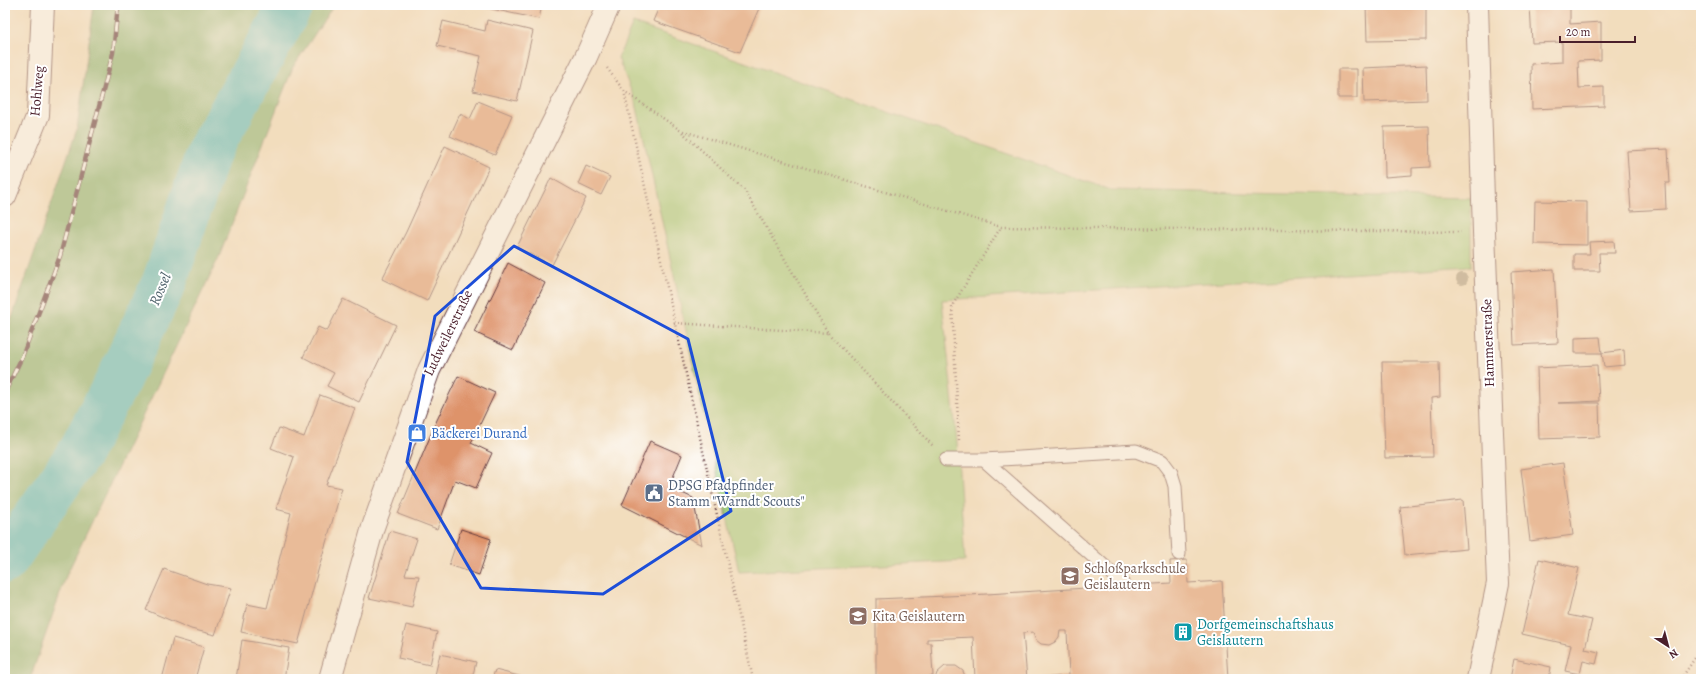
<svg xmlns="http://www.w3.org/2000/svg" width="1706" height="684" font-family="Alegreya,serif">
<style>
.green{fill:#9dcd7c;stroke:#747654}
.forest{fill:#7eb06c;stroke:#64684c}
.lines{fill:none;stroke-linecap:round;stroke-linejoin:round}
.river{stroke:#4bbac1;stroke-width:45}
.building{fill:#de936a}
.lane-casing{stroke:#633c41;stroke-width:15}
.street-casing{stroke:#633c41;stroke-width:24}
.secondary-casing{stroke:#633c41;stroke-width:24}
.path{stroke:#633c41;stroke-width:2.5;stroke-dasharray:1 3;stroke-linecap:butt}
.lane{stroke:#fff;stroke-width:13}
.street{stroke:#fff;stroke-width:22}
.secondary{stroke:#fff;stroke-width:22}
.rail-casing{stroke:#4a1f2b;stroke-width:4.5}
.rail{stroke:#fff;stroke-width:3;stroke-dasharray:9;stroke-linecap:butt}
.tree{fill:#a6967c}
.marked{fill:none;stroke:#1d4ed8;stroke-width:3;stroke-linejoin:round}
.labels{text-anchor:middle;dominant-baseline:central;stroke-width:4;stroke-linejoin:round;paint-order:stroke}
.street-label{font-size:14px;fill:#4a1f2b;stroke:#fff}
.shop-label{font-size:14px;fill:#366cbe;stroke:#fff;text-anchor:start}
.service-label{font-size:14px;fill:#4e5e75;stroke:#fff;text-anchor:start}
.education-label{font-size:14px;fill:#785e54;stroke:#fff;text-anchor:start}
.culture-label{font-size:14px;fill:#0d838f;stroke:#fff;text-anchor:start}
.water-label{font-size:15px;font-style:italic;fill:#4a5d67;stroke:#fff}
</style>
<rect width="100%" height="100%" fill="#fff"/>
<filter id="ink" filterUnits="userSpaceOnUse"><feTurbulence type="fractalNoise" baseFrequency=".025" numOctaves="2"/><feDisplacementMap in="SourceGraphic" scale="8" xChannelSelector="R" yChannelSelector="G"/><feConvolveMatrix kernelMatrix="1 2 1 2 8 2 1 2 1" color-interpolation-filters="sRGB"/></filter>
<filter id="wash" filterUnits="userSpaceOnUse"><feTurbulence type="fractalNoise" baseFrequency=".012" numOctaves="4" result="noise"/><feDisplacementMap in="SourceGraphic" scale="16" xChannelSelector="R" yChannelSelector="G"/><feGaussianBlur stdDeviation="0.9" result="paint"/><feColorMatrix in="noise" values="0 0 0 0 0 0 0 0 0 0 0 0 0 0 0 0 0 1.4 0 .05"/><feComposite in="paint" operator="in"/></filter>
<g filter="url(#wash)">
<rect width="100%" height="100%" fill="#f2ddbd"/>
<path class="green" d="M 633,23 L 1111,190 L 1471,198 L 1471,266 L 942,300 L 957,442 L 965,561 L 739,572 L 636,103 L 618,58 Z"/>
<path class="forest" d="M 94,5 L 334,5 L 293,67 L 219,257 L 67,574 L 30,679 L 5,679 L 5,338 L 77,129 Z"/>
<g class="lines">
<path class="river" d="M 5,561 L 80,452 L 118,380 L 164,283 L 209,151 L 291,5"/>
</g>
<g id="blocks">
<path class="building" d="M 487,5 L 542,5 L 539,19 L 487,8 Z
M 660,5 L 758,5 L 760,6 L 740,52 L 653,21 Z
M 1366,5 L 1426,5 L 1426,40 L 1367,41 Z
M 1530,5 L 1570,5 L 1570,24 L 1601,22 L 1601,60 L 1578,61 L 1579,88 L 1604,87 L 1604,106 L 1532,109 L 1531,64 L 1562,62 L 1562,42 L 1532,43 Z
M 487,20 L 533,31 L 517,101 L 473,91 L 481,56 L 437,46 L 443,21 L 485,31 Z
M 1426,65 L 1427,100 L 1364,102 L 1363,68 Z
M 1338,69 L 1357,69 L 1357,98 L 1338,98 Z
M 478,101 L 512,115 L 495,155 L 450,136 L 460,114 L 470,119 Z
M 1429,126 L 1430,167 L 1412,168 L 1412,175 L 1385,177 L 1384,127 Z
M 445,146 L 489,167 L 427,301 L 382,279 L 406,232 Z
M 1668,149 L 1670,183 L 1665,183 L 1666,209 L 1631,211 L 1627,151 Z
M 586,166 L 610,177 L 601,195 L 578,184 Z
M 551,178 L 586,198 L 552,265 L 517,247 Z
M 1535,201 L 1587,202 L 1587,245 L 1534,244 Z
M 1614,241 L 1615,253 L 1599,253 L 1600,271 L 1574,271 L 1574,254 L 1590,254 L 1589,242 Z
M 508,263 L 545,283 L 513,350 L 474,332 Z
M 1554,269 L 1558,343 L 1514,345 L 1511,272 Z
M 343,299 L 396,325 L 359,402 L 327,386 L 334,373 L 303,357 L 318,327 L 327,331 Z
M 1600,337 L 1602,353 L 1575,353 L 1575,338 Z
M 1624,350 L 1625,365 L 1604,367 L 1602,353 Z
M 1382,362 L 1439,362 L 1440,397 L 1431,398 L 1433,457 L 1385,458 Z
M 1597,365 L 1599,401 L 1558,403 L 1599,403 L 1600,437 L 1539,439 L 1537,368 Z
M 458,376 L 495,393 L 471,443 L 492,453 L 476,488 L 455,480 L 437,529 L 398,514 L 437,420 Z
M 320,395 L 355,408 L 326,485 L 342,488 L 319,567 L 298,644 L 241,632 L 247,604 L 267,608 L 291,513 L 276,509 L 294,457 L 271,448 L 279,428 L 304,437 Z
M 650,441 L 682,455 L 669,487 L 693,498 L 702,545 L 622,505 Z
M 1563,463 L 1573,535 L 1530,541 L 1521,469 Z
M 1463,500 L 1467,549 L 1405,555 L 1400,507 Z
M 461,529 L 491,539 L 479,575 L 449,565 Z
M 390,531 L 417,539 L 405,575 L 419,576 L 412,607 L 369,598 Z
M 1539,559 L 1579,568 L 1568,615 L 1592,620 L 1585,649 L 1599,652 L 1596,664 L 1583,661 L 1580,674 L 1565,671 L 1571,645 L 1522,634 Z
M 1187,560 L 1188,583 L 1222,581 L 1228,679 L 1038,679 L 1038,678 L 1069,676 L 1067,631 L 1060,631 L 1059,637 L 1055,642 L 1049,645 L 1041,644 L 1036,640 L 1033,632 L 1023,633 L 1027,679 L 975,679 L 973,637 L 927,639 L 927,643 L 931,643 L 933,676 L 929,676 L 929,679 L 876,679 L 876,599 L 970,595 L 1171,583 L 1170,561 Z
M 164,569 L 207,584 L 231,588 L 215,635 L 191,629 L 146,610 Z
M 406,625 L 437,632 L 430,665 L 398,658 Z
M 173,638 L 204,647 L 195,679 L 162,679 Z
M 242,640 L 289,648 L 284,679 L 236,679 Z
M 440,654 L 476,662 L 472,679 L 452,679 L 435,675 Z
M 1514,659 L 1551,667 L 1549,679 L 1510,679 Z
M 945,666 L 956,666 L 963,671 L 966,679 L 935,679 L 937,673 Z
M 495,670 L 527,678 L 527,679 L 492,679 Z"/>
</g>
</g>
<g filter="url(#ink)">
<use href="#blocks" fill-opacity="0" stroke="#633c41" stroke-width="1"/>
<g class="lines">
<g class="lane-casing">
<path id="lane" d="M 946,460 L 984,460 L 1136,451 L 1162,461 L 1171,473 L 1175,486 L 1179,554
M 984,460 L 1122,582"/>
</g>
<g class="street-casing">
<path id="street" d="M 1477,5 L 1484,232 L 1498,583 L 1478,679
M 5,196 L 38,115 L 43,5"/>
</g>
<g class="secondary-casing">
<path id="secondary" d="M 330,679 L 373,527 L 429,370 L 586,57 L 609,5"/>
</g>
<path class="path" d="M 607,68 L 624,91 L 680,130 L 1001,227 L 1461,232
M 624,91 L 753,679
M 674,323 L 828,333 L 745,191 L 681,131
M 828,333 L 934,447
M 959,440 L 952,306 L 1001,227
M 1681,679 L 1701,649"/>
<use href="#lane" class="lane"/>
<use href="#street" class="street"/>
<use href="#secondary" class="secondary"/>
<g class="rail-casing">
<path id="rail" d="M 5,392 L 22,357 L 60,256 L 113,53 L 118,5"/>
</g>
<use href="#rail" class="rail"/>
</g>
<circle class="tree" cx="1462" cy="279" r="6"/>
</g>
<path d="M0 0H1706V684H0ZM 514,246 L 688,339 L 731,511 L 603,594 L 481,588 L 407,462 L 435,316 Z" fill="#f2ddbd" fill-opacity=".55" fill-rule="evenodd"/>
<path class="marked" d="M 514,246 L 688,339 L 731,511 L 603,594 L 481,588 L 407,462 L 435,316 Z"/>
<defs>
<g id="shop-square" transform="scale(1)"><rect x="-9" y="-9" width="18" height="18" rx="4" fill="#3f7fe0" stroke="#fff"/><path d="M-5-2.5h2.3a2.7 3.5 0 0 1 5.4 0H5L5.5 6h-11ZM-1.5-2.5h3a1.5 2.3 0 0 0-3 0Z" fill="#fff"/></g>
<g id="civic-square" transform="scale(1)"><rect x="-9" y="-9" width="18" height="18" rx="4" fill="#5c6f8a" stroke="#fff"/><path d="M-.6-6.5H3V-4.5H.6V-3L4-1V1h2V6H-6V1h2V-1L-.6-3ZM-1.2 2.5V6h2.4V2.5Z" fill="#fff"/></g>
<g id="school-square" transform="scale(1)"><rect x="-9" y="-9" width="18" height="18" rx="4" fill="#8d6e63" stroke="#fff"/><path d="M0-5L7-2L0 1L-7-2ZM-4 1L0 2.5L4 1V4Q0 6-4 4Z" fill="#fff"/></g>
<g id="building-square" transform="scale(1)"><rect x="-9" y="-9" width="18" height="18" rx="4" fill="#0f9aa8" stroke="#fff"/><path d="M-4-6H4V6H1V3H-1V6H-4ZM-2.5-4.3h1.7v1.8h-1.7ZM.8-4.3h1.7v1.8H.8ZM-2.5-1h1.7V.8h-1.7ZM.8-1h1.7V.8H.8Z" fill="#fff"/></g>
</defs>
<g fill-rule="evenodd">
<use href="#shop-square" x="417" y="433"/>
<use href="#civic-square" x="654" y="493"/>
<use href="#school-square" x="1070" y="576"/>
<use href="#school-square" x="858" y="616"/>
<use href="#building-square" x="1183" y="632"/>
</g>
<g class="labels">
<g class="street-label">
<text transform="translate(37 91) rotate(-85)">Hohlweg</text>
<text transform="translate(448 333) rotate(-64)">Ludweilerstraße</text>
<text transform="translate(1488 343) rotate(-92)">Hammerstraße</text>
</g>
<g class="shop-label">
<text x="431" y="433">Bäckerei Durand</text>
</g>
<g class="service-label">
<text x="668" y="485">DPSG Pfadpfinder<tspan x="668" dy="16">Stamm "Warndt Scouts"</tspan></text>
</g>
<g class="education-label">
<text x="1084" y="568">Schloßparkschule<tspan x="1084" dy="16">Geislautern</tspan></text>
<text x="872" y="616">Kita Geislautern</text>
</g>
<g class="culture-label">
<text x="1197" y="624">Dorfgemeinschaftshaus<tspan x="1197" dy="16">Geislautern</tspan></text>
</g>
<g class="water-label">
<text transform="translate(160 289) rotate(-67)">Rossel</text>
</g>
</g>
<rect width="1706" height="684" fill="none" stroke="#fff" stroke-width="20"/>
<g transform="translate(1668 646) rotate(144)" stroke="#ffffff" stroke-width="3" paint-order="stroke">
<path d="M0-3L7 15L0 10L-7 15Z" fill="#4a1f2b"/>
<text y="-6" font-size="11" font-weight="bold" text-anchor="middle" fill="#4a1f2b">N</text>
</g>
<path d="M1560 36v6h75v-6" fill="none" stroke="#4a1f2b" stroke-width="2"/>
<text x="1566" y="36" font-size="12" fill="#4a1f2b" stroke="#ffffff" stroke-width="3" paint-order="stroke">20 m</text>
</svg>
